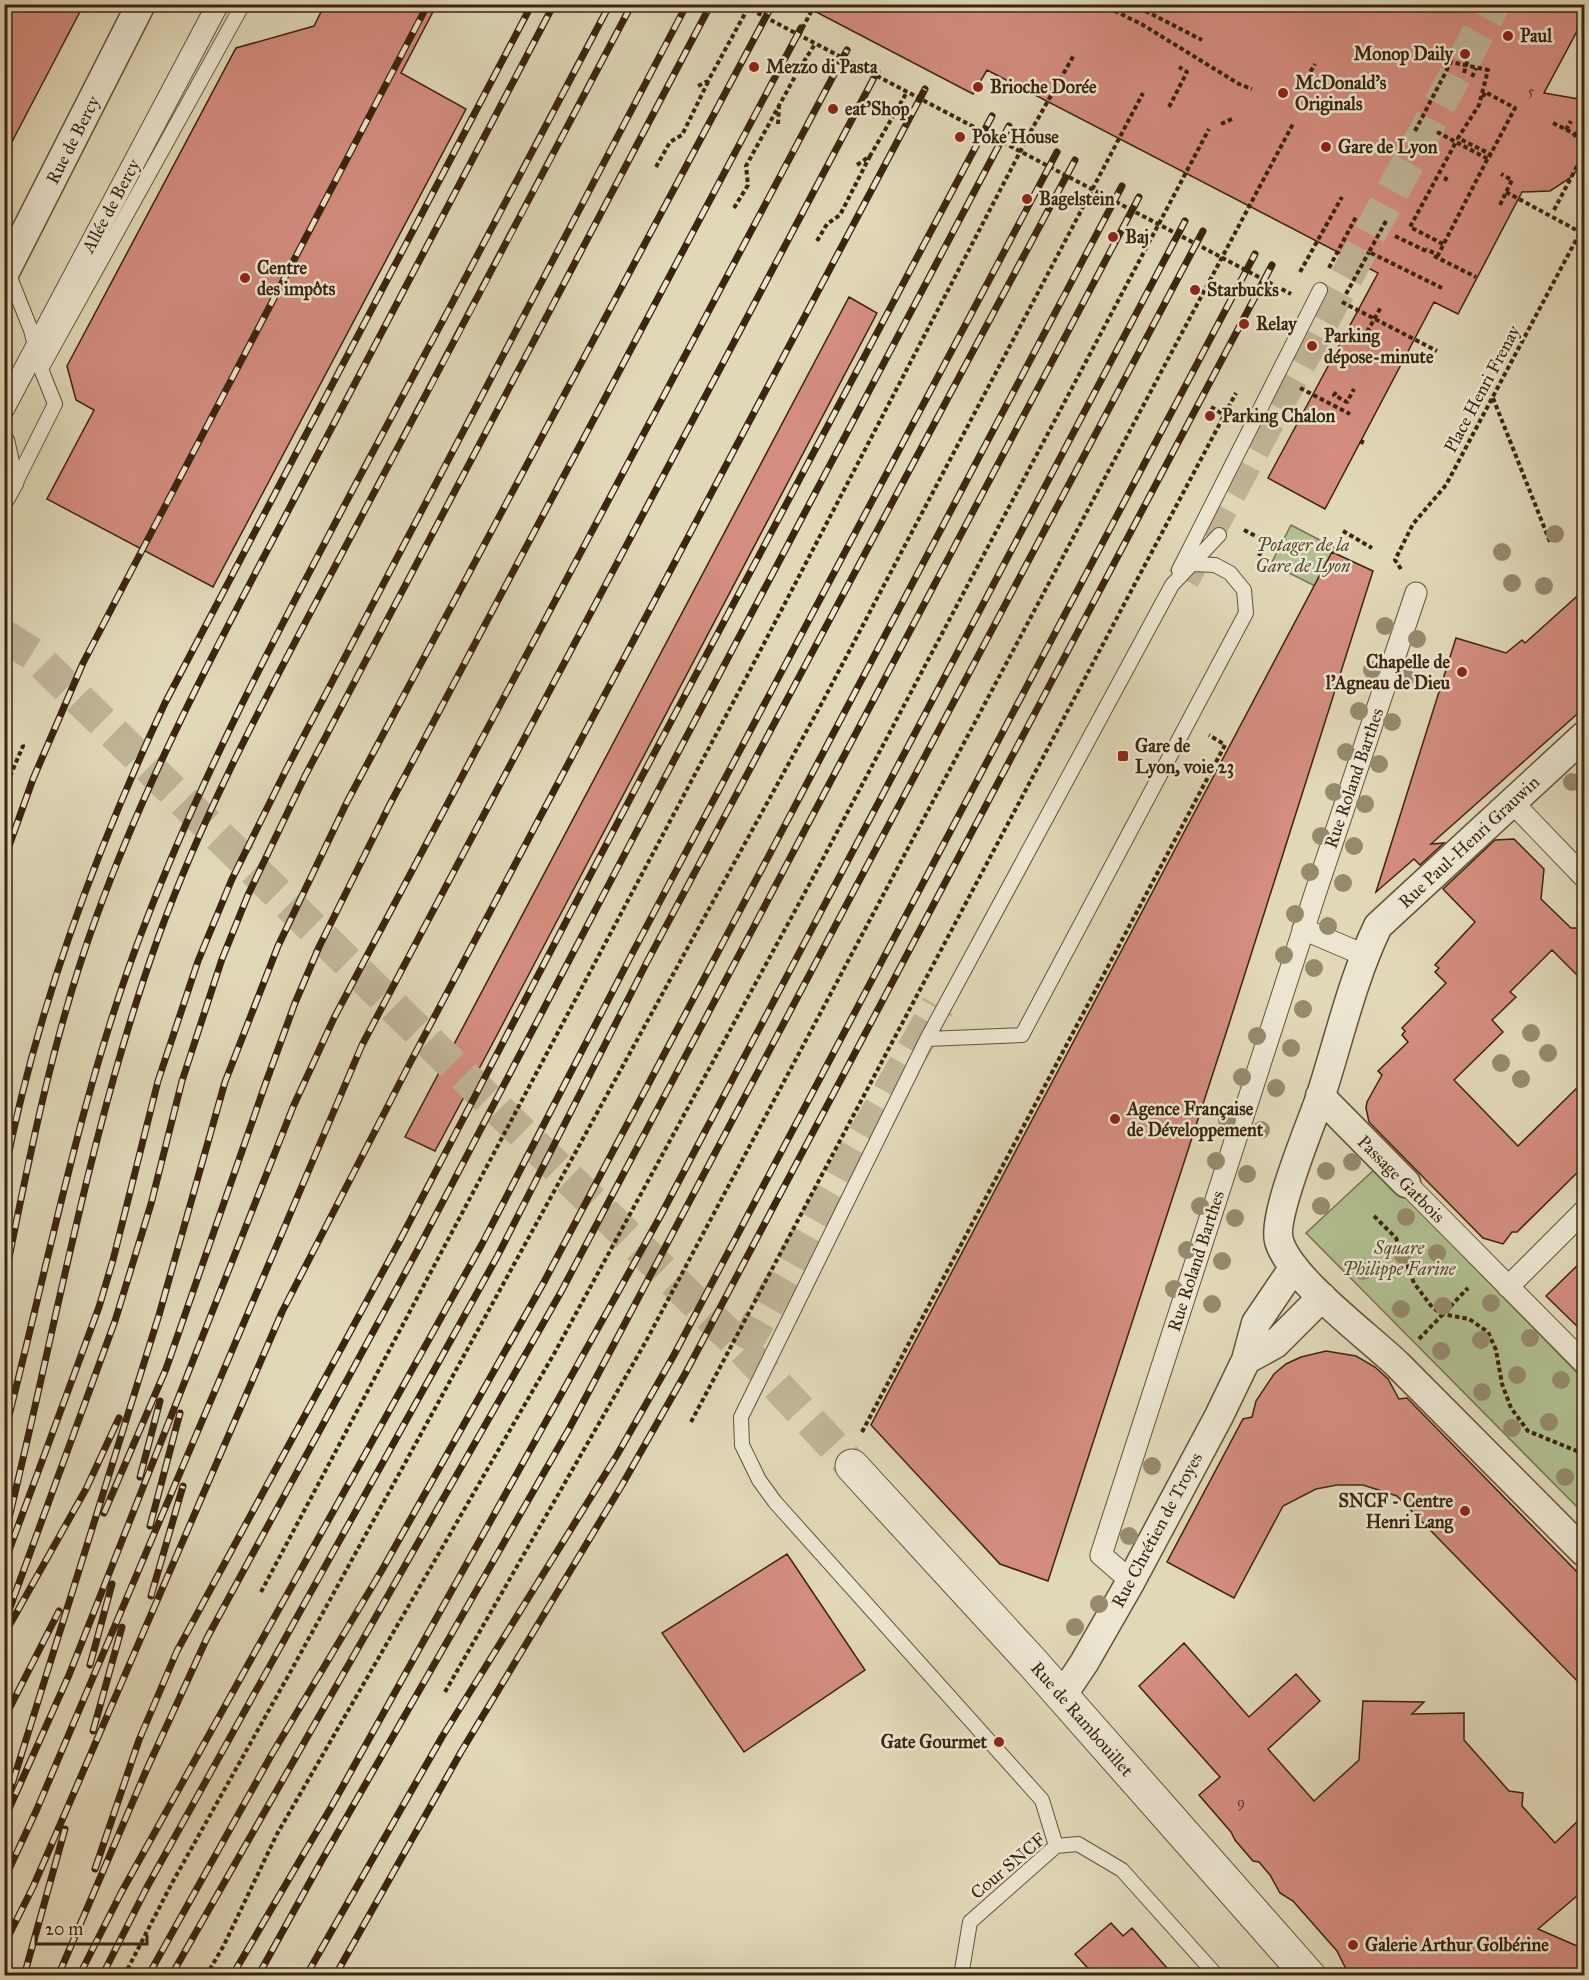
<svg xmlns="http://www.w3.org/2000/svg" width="1589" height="1980" font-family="'IM FELL Great Primer',serif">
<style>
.green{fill:#b1bf90;stroke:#767250;stroke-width:1.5}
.building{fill:#d48d7f;stroke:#3b2410;stroke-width:1.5}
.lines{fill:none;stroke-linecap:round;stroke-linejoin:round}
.tertiary-tunnel{stroke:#c0b496;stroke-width:33;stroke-dasharray:33 16;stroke-linecap:butt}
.service-casing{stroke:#64513a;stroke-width:16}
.pedestrian-casing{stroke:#64513a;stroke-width:23}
.minor-casing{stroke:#64513a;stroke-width:31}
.tertiary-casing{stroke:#64513a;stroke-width:35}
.path{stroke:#3b2410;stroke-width:4;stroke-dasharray:4.5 3;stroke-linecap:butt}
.service{stroke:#ece6d1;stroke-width:14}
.pedestrian{stroke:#ece6d1;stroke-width:21}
.minor{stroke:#ece6d1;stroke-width:28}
.tertiary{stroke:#ece6d1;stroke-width:33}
.rail-casing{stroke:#3b2410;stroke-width:7}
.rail{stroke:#ece6d1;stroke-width:4.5;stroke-dasharray:14;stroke-linecap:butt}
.tree{fill:#968a6d}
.poi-dot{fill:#8f2418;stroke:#ece6d1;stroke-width:2}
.labels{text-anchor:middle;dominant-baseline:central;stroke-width:5;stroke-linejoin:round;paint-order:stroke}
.number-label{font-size:15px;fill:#613e2c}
.poi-label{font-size:18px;font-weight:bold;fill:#3b2410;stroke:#ece6d1;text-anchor:start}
.street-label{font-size:18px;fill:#3b2410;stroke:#ece6d1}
.park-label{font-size:18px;font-style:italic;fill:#584b30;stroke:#ece6d1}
</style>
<rect width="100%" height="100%" fill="#e1d8b8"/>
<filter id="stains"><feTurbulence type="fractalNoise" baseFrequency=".00333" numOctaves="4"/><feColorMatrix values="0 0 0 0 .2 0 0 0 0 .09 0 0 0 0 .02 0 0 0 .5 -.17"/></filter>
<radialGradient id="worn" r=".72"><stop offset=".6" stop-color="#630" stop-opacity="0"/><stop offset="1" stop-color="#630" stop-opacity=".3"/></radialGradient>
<path class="green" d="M 1291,525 L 1335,548 L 1315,586 L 1271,564 Z
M 1377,1167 L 1584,1380 L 1584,1514 L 1306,1233 Z"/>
<path class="building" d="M 4,4 L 84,4 L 4,157 Z
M 325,4 L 437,4 L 401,73 L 466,109 L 213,587 L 47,499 L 94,410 L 76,400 L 67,366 L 236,48 L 314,26 Z
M 801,4 L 1584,4 L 1584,18 L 1544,93 L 1584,100 L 1584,163 L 1570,178 L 1550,191 L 1522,192 L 1458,314 L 1434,302 L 1325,509 L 1268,478 L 1378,273 L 987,70 L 973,94 Z
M 849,297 L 877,313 L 488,1052 L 435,1151 L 405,1137 Z
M 1332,552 L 1373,571 L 1228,1027 L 1048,1581 L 1000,1564 L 871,1425 Z
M 1584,590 L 1584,708 L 1431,844 L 1444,843 L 1420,865 L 1414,859 L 1376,892 L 1456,638 L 1506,653 L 1522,640 L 1525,643 Z
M 1514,839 L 1544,869 L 1541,899 L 1571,928 L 1584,928 L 1584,982 L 1552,950 L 1510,992 L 1516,997 L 1492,1020 L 1503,1032 L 1454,1080 L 1518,1146 L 1584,1081 L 1584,1166 L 1517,1232 L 1512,1232 L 1503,1244 L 1483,1238 L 1369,1122 L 1366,1108 L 1367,1102 L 1382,1075 L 1378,1071 L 1408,1042 L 1402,1035 L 1405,1031 L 1402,1028 L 1446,983 L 1435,972 L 1439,968 L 1435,965 L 1475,922 L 1443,889 L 1495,840 Z
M 1584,1259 L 1584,1333 L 1546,1296 Z
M 1326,1351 L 1356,1356 L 1375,1367 L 1388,1379 L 1399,1399 L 1407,1398 L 1584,1579 L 1584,1688 L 1397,1496 L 1363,1485 L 1337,1485 L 1316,1489 L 1283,1506 L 1234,1598 L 1167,1562 L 1243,1419 L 1252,1417 L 1256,1401 L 1274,1374 L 1286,1364 L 1301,1357 Z
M 787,1554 L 865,1670 L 744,1752 L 662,1633 Z
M 1184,1643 L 1249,1717 L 1296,1674 L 1320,1701 L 1268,1749 L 1314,1801 L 1359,1760 L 1363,1701 L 1424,1702 L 1412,1714 L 1464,1713 L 1464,1740 L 1509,1791 L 1523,1793 L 1522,1806 L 1555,1843 L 1584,1815 L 1584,1890 L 1538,1929 L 1584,1949 L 1584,1976 L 1356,1976 L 1346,1969 L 1337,1951 L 1293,1901 L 1280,1893 L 1270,1875 L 1259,1862 L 1253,1861 L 1235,1840 L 1231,1832 L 1199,1795 L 1220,1777 L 1139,1686 Z
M 1111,1923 L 1123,1936 L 1132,1928 L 1174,1976 L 1095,1976 L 1075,1954 Z"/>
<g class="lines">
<path class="tertiary-tunnel" d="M 1183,579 L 1494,4
M 4,636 L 33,654 L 743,1349 L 852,1466
M 743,1349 L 938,1006"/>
<g class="service-casing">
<path id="service" d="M 7,270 L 31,330 L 41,369 L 55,404 L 14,486
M 41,369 L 243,4
M 1179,570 L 1320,290
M 927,1039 L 1022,1035 L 1246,613 L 1244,590 L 1230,573 L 1215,565 L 1192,564
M 1056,1846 L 1042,1800 L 775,1502 L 759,1480 L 742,1445 L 741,1417 L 927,1039 L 1172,585 L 1219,535
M 961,1976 L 970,1922 L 1056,1846 L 1078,1844 L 1122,1870 L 1217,1976"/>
</g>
<g class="pedestrian-casing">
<path id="pedestrian" d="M 4,408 L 218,4
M 4,442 L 13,482 L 4,498
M 1512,802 L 1584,877
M 1303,929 L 1364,955
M 1406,1183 L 1584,1363
M 1508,1287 L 1584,1211
M 1131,1581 L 1101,1555 L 1315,894 L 1416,593"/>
</g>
<g class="minor-casing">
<path id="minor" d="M 4,274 L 141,4
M 1584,736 L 1378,926 C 1352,980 1339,1040 1320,1098 C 1310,1127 1272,1216 1279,1241 C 1290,1279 1368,1336 1398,1365 C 1460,1427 1522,1489 1584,1552
M 1320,1096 L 1406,1183
M 1246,1360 L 1275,1344 L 1322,1297
M 1062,1696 L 1084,1663 L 1131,1581 L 1219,1416 L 1246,1360 L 1256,1323 L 1294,1267"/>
</g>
<g class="tertiary-casing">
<path id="tertiary" d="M 852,1466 L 1032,1662 L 1309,1976"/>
</g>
<path class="path" d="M 1101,4 L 1143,25 L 1239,84 L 1252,89
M 1132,4 L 1202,40
M 799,35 L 815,4
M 1464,73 L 1468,59
M 1472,77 L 1476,68
M 698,86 L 708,81 L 748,8 L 1291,294
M 1299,91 L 1315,64
M 1169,107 L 1187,72 L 1179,67
M 1553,123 L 1573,133 L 1584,147
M 778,124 L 779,107
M 1221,124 L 1232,119
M 1566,130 L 1571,121
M 1415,131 L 1451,62 L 1488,70 L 1479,105 L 1458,138 L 1490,154 L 1438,255 L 1426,249
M 1437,132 L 1488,159 L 1515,108 L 1485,92 L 1483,97
M 1574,133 L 1584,138
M 857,165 L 870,156 L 907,92
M 656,167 L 670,142 L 682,135 L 708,82
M 1445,181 L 1447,176
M 1506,192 L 1580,232
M 1500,205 L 1512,180 L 1501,174
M 734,208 L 748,185 L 746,166 L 798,71 L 815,44
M 1554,210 L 1584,153
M 1386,221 L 1369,252 L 1442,288
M 1395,236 L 1428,252
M 817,241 L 827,224 L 840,215 L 870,156
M 1443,244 L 1410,227 L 1456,142
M 1434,256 L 1476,277
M 1329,268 L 1357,215
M 1300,272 L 1342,197
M 1346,294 L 1369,252
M 1342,302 L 1437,351
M 1367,332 L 1381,307
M 1300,388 L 1350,414
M 1336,392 L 1334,395 L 1347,402 L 1354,389
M 1493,398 L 1550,542
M 1211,407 L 1226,416
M 1361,444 L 1364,438
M 1244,530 L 1267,542 L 1258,557
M 1343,531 L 1372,548
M 1401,569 L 1395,560 L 1413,524 L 1446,485 L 1584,225
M 4,790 L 23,746 L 22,743
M 1374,1216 L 1396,1238 L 1414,1283 L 1432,1307 L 1442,1314 L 1469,1319 L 1488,1332 L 1496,1350 L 1502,1384 L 1511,1408 L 1528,1431 L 1584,1454
M 1419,1339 L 1468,1288
M 691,1422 L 1236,393
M 862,1432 L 1225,745 L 1209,735
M 261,1592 L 746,678 L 1032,129 L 1074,55
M 445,1692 L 645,1343 L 1294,122
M 124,1976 L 172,1883 L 292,1669 L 823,701 L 1143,93
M 206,1976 L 224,1945 L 277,1834 L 555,1352 L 809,885 L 1209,129"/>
<use href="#service" class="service"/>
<use href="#pedestrian" class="pedestrian"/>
<use href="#minor" class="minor"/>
<use href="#tertiary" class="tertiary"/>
<g class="rail-casing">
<path id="rail" d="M 4,860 L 33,779 L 83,663 L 428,4
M 4,1176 C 36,1011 94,855 165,703 L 532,4
M 4,1283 C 29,1158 53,1034 97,915 C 151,767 226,629 299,490 C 384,328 469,166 554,4
M 4,1435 C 49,1263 81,1087 146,921 C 205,767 283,622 360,476 C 444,319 527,162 610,4
M 140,1477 L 160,1401
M 104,1513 L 166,1369 L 265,1085 L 295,1003 L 319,947 L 389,806 L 801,28
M 150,1526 L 180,1413
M 4,1538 C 54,1338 88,1133 158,938 C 210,794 287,658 358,523 C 450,350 541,177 632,4
M 4,1564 L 99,1307 L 113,1260 L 158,1081 L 198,961 L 232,879 L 287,768 L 687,4
M 151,1596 L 183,1486
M 4,1624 L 115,1321 L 151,1204 L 182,1081 L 222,959 L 248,895 L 305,776 L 711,4
M 4,1635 L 86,1489 L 119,1418
M 90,1665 L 112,1584
M 4,1719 L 59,1611
M 93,1731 L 122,1627
M 4,1810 L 159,1315 L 225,1082 L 278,946 L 347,802 L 770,9
M 4,1820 L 69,1675 L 293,1107 L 334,1018 L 847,50
M 95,1869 L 139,1740 L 177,1651 L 400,1240 L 631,797 L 992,116
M 4,1880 L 37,1809 L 362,1045 L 877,72
M 4,1945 L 33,1887 L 79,1781 L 282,1312 L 410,1063 L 925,89
M 24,1976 L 65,1829
M 58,1976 L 146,1771 L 207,1638 L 417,1251 L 653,800 L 1009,126
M 79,1976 L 121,1893 L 482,1244 L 633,952 L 1057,152
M 102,1976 L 147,1887 L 497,1257 L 648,960 L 1075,160
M 148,1976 L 272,1754 L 382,1570 L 544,1282 L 1122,186
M 171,1976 L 561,1292 L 1139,197
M 232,1976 L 330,1809 L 661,1215 L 1185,221
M 258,1976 L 322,1860 L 569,1429 L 1203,231
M 306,1976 L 442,1737 L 617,1455 L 674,1355 L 1255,254
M 335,1976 L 461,1752 L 622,1485 L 685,1374 L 1272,265"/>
</g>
<use href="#rail" class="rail"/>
</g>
<g class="tree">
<circle cx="1555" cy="534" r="9"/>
<circle cx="1502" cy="552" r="9"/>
<circle cx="1512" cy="583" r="9"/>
<circle cx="1544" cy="586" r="9"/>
<circle cx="1385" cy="626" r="9"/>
<circle cx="1417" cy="639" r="9"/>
<circle cx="1372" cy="670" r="9"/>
<circle cx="1406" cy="678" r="9"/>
<circle cx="1359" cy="711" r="9"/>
<circle cx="1392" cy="722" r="9"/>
<circle cx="1346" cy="752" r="9"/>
<circle cx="1379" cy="764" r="9"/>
<circle cx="1572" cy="782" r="9"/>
<circle cx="1334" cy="792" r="9"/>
<circle cx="1365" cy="804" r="9"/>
<circle cx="1321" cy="836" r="9"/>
<circle cx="1354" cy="846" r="9"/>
<circle cx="1310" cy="872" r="9"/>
<circle cx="1343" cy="883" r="9"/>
<circle cx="1295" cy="914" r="9"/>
<circle cx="1328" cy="926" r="9"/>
<circle cx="1284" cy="955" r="9"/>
<circle cx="1314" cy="968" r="9"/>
<circle cx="1303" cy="1009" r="9"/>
<circle cx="1531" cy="1033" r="9"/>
<circle cx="1257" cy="1036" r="9"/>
<circle cx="1291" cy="1048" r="9"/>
<circle cx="1548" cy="1053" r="9"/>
<circle cx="1501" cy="1063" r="9"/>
<circle cx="1242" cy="1077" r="9"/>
<circle cx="1521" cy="1079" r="9"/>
<circle cx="1276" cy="1088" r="9"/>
<circle cx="1227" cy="1120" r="9"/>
<circle cx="1261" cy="1130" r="9"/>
<circle cx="1216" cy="1161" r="9"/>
<circle cx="1352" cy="1162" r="9"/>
<circle cx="1326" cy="1171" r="9"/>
<circle cx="1247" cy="1174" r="9"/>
<circle cx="1200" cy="1206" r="9"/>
<circle cx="1321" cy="1206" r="9"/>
<circle cx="1406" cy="1217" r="9"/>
<circle cx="1235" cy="1218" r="9"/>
<circle cx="1187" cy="1250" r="9"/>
<circle cx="1437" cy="1253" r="9"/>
<circle cx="1403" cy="1255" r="9"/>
<circle cx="1222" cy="1261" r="9"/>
<circle cx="1363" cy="1271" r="9"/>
<circle cx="1174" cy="1289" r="9"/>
<circle cx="1491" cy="1303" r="9"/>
<circle cx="1212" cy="1304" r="9"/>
<circle cx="1443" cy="1306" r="9"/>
<circle cx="1401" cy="1309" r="9"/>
<circle cx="1530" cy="1338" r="9"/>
<circle cx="1481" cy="1340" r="9"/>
<circle cx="1441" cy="1351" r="9"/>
<circle cx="1517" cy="1375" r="9"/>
<circle cx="1561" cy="1380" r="9"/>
<circle cx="1482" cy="1392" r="9"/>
<circle cx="1549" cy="1422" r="9"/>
<circle cx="1512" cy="1428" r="9"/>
<circle cx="1152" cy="1466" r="9"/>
<circle cx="1565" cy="1477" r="9"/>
<circle cx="1129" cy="1536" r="9"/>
<circle cx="1099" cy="1604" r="9"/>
<circle cx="1075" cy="1627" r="9"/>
</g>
<g class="poi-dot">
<circle cx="1508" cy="36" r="6"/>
<circle cx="1465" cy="54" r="6"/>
<circle cx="754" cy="67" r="6"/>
<circle cx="978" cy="87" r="6"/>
<circle cx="1283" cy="93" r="6"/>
<circle cx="833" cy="109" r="6"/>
<circle cx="960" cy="137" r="6"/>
<circle cx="1326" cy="147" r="6"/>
<circle cx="1027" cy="199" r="6"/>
<circle cx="1113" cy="237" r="6"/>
<circle cx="245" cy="278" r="6"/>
<circle cx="1195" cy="290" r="6"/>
<circle cx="1244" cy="324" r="6"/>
<circle cx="1312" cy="346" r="6"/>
<circle cx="1210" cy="416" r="6"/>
<circle cx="1462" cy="672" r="6"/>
<rect x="1117" y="750" width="12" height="12" rx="3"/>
<circle cx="1115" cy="1119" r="6"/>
<circle cx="1465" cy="1511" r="6"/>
<circle cx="999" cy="1742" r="6"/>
<circle cx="1353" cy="1945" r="6"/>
</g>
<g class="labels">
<g class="number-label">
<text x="1531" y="91">5</text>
<text x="1241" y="1802">9</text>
</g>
<g class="poi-label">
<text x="1520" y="36">Paul</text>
<text x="1453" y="54" text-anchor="end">Monop Daily</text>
<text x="766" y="67">Mezzo di Pasta</text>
<text x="1295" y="83">McDonald's<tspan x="1295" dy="21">Originals</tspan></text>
<text x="990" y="87">Brioche Dorée</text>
<text x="845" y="109">eat'Shop</text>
<text x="972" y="137">Poke House</text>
<text x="1338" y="147">Gare de Lyon</text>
<text x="1039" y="199">Bagelstein</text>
<text x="1125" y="237">Baj</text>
<text x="257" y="268">Centre<tspan x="257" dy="21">des impôts</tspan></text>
<text x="1207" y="290">Starbucks</text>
<text x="1256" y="324">Relay</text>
<text x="1324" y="336">Parking<tspan x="1324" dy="21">dépose-minute</tspan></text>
<text x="1222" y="416">Parking Chalon</text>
<text x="1450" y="662" text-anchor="end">Chapelle de<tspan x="1450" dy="21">l'Agneau de Dieu</tspan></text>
<text x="1135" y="746">Gare de<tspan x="1135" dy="21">Lyon, voie 23</tspan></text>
<text x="1127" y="1109">Agence Française<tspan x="1127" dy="21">de Développement</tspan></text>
<text x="1453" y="1501" text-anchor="end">SNCF - Centre<tspan x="1453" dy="21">Henri Lang</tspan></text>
<text x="987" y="1742" text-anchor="end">Gate Gourmet</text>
<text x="1365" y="1945">Galerie Arthur Golbérine</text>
</g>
<g class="street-label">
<text transform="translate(73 140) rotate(-63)">Rue de Bercy</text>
<text transform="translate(111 206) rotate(-62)">Allée de Bercy</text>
<text transform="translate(1482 389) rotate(-62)">Place Henri Frenay</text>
<text transform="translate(1354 778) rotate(-71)">Rue Roland Barthes</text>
<text transform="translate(1469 842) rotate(-43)">Rue Paul-Henri Grauwin</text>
<text transform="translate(1401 1179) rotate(45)">Passage Gatbois</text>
<text transform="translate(1196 1261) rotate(-72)">Rue Roland Barthes</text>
<text transform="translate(1157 1530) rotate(-62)">Rue Chrétien de Troyes</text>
<text transform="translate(1082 1719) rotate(49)">Rue de Rambouillet</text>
<text transform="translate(1008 1866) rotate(-40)">Cour SNCF</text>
</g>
<g class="park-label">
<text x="1303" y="545">Potager de la<tspan x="1303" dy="21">Gare de Lyon</tspan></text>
<text x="1399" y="1248">Square<tspan x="1399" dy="21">Philippe Farine</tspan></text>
</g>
</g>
<rect width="1589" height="1980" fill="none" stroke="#e1d8b8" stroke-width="24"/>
<rect x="6" y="6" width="1577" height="1968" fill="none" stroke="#3b2410" stroke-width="3"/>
<rect x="12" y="12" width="1565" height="1956" fill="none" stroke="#3b2410" stroke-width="1.5"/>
<path d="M36 1935v9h111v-9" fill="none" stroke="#3b2410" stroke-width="3"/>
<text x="45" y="1935" font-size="18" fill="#3b2410" stroke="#ece6d1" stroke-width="4.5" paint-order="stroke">20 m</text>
<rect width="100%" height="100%" filter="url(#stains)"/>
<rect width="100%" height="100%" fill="url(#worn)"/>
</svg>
